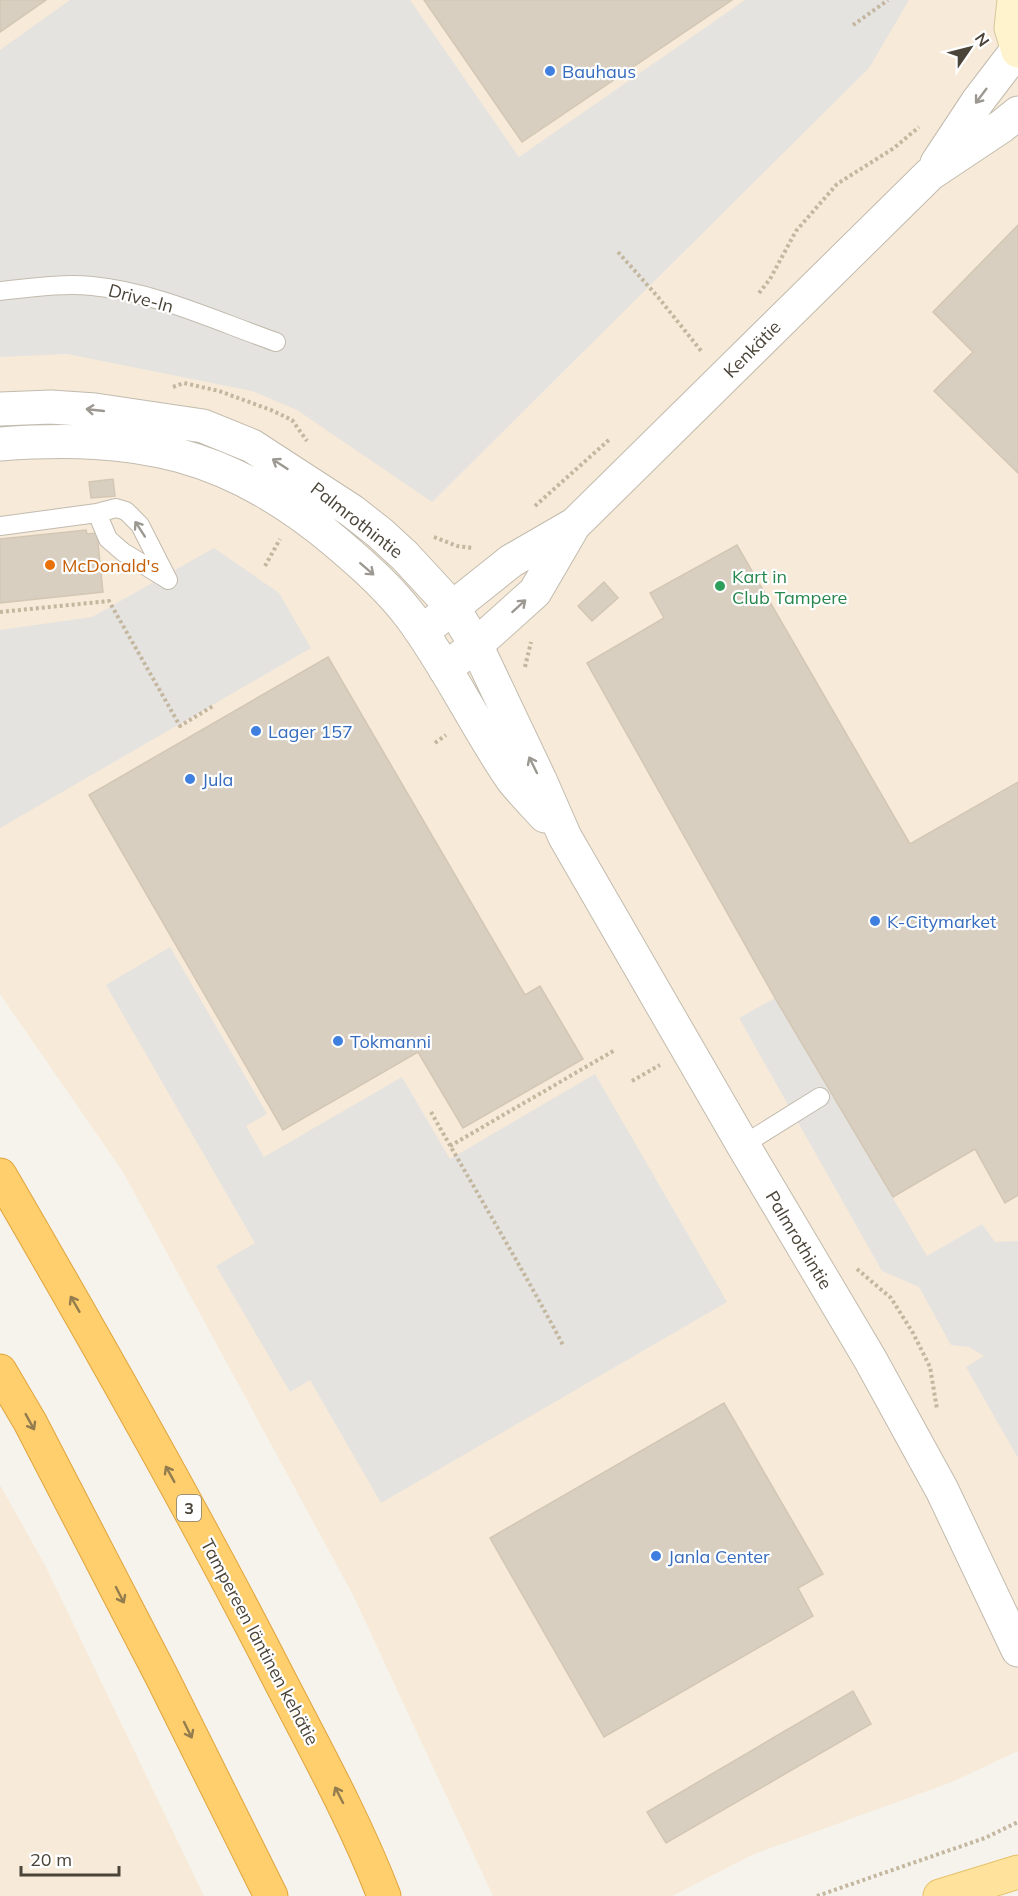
<svg xmlns="http://www.w3.org/2000/svg" width="1018" height="1896" font-family="Mulish,sans-serif">
<style>
.commercial{fill:#f7ead8}
.parking{fill:#e5e3e0}
.building{fill:#d8cfc1;stroke:#d3c7b4;stroke-width:1.5}
.lines{fill:none;stroke-linecap:round;stroke-linejoin:round}
.service-casing{stroke:#c2bbae;stroke-width:20}
.minor-casing{stroke:#c2bbae;stroke-width:35}
.tertiary-casing{stroke:#c2bbae;stroke-width:35}
.secondary-casing{stroke:#d6c79b;stroke-width:35}
.primary-casing{stroke:#e6c16a;stroke-width:35}
.motorway-casing{stroke:#e0a43c;stroke-width:35}
.path{stroke:#c4b79f;stroke-width:4;stroke-dasharray:3 3;stroke-linecap:butt}
.service{stroke:#fff;stroke-width:18}
.minor{stroke:#fff;stroke-width:33}
.tertiary{stroke:#fff;stroke-width:33}
.secondary{stroke:#fff3cd;stroke-width:33}
.primary{stroke:#ffe39c;stroke-width:33}
.motorway{stroke:#ffcf6e;stroke-width:33}
.oneway{stroke:#9c9892}
.oneway2{stroke:#937c4e}
.shop-dot{fill:#3f7fe0;stroke:#fff;stroke-width:2}
.food-dot{fill:#e8710a;stroke:#fff;stroke-width:2}
.leisure-dot{fill:#2e9e5b;stroke:#fff;stroke-width:2}
.labels{text-anchor:middle;dominant-baseline:central;stroke-width:4.5;stroke-linejoin:round;paint-order:stroke}
.shield{fill:#fff;stroke:#817c74;stroke-width:1.5}
.shield-label{font-size:16px;font-weight:bold;fill:#4b4439}
.shop-label{font-size:18px;fill:#366cbe;stroke:#fff;text-anchor:start}
.street-label{font-size:18px;fill:#4b4439;stroke:#fff}
.food-label{font-size:18px;fill:#c56008;stroke:#fff;text-anchor:start}
.leisure-label{font-size:18px;fill:#27864d;stroke:#fff;text-anchor:start}
</style>
<rect width="100%" height="100%" fill="#f6f3ec"/>
<path class="commercial" d="M 0,0 L 1018,0 L 1018,1751 L 952,1782 L 752,1855 L 672,1896 L 493,1896 L 353,1595 L 123,1172 L 0,994 Z
M 0,1485 L 45,1565 L 204,1896 L 0,1896 Z"/>
<path class="parking" d="M 70,0 L 410,0 L 519,157 L 745,0 L 909,0 L 869,68 L 432,502 L 297,410 L 252,391 L 67,354 L 0,357 L 0,50 Z
M 214,548 L 279,593 L 311,648 L 0,828 L 0,630 L 92,617 Z
M 170,947 L 267,1114 L 246,1126 L 264,1157 L 402,1077 L 450,1159 L 595,1074 L 727,1302 L 381,1503 L 310,1380 L 290,1392 L 216,1266 L 255,1243 L 106,985 Z
M 775,998 L 927,1256 L 982,1224 L 995,1242 L 1018,1241 L 1018,1458 L 966,1367 L 984,1356 L 969,1347 L 951,1345 L 919,1287 L 882,1271 L 739,1018 Z"/>
<path class="building" d="M 0,0 L 46,0 L 0,32 Z
M 424,0 L 732,0 L 522,142 Z
M 1018,225 L 1018,473 L 934,391 L 973,352 L 933,312 Z
M 113,479 L 115,496 L 91,498 L 89,482 Z
M 86,530 L 87,534 L 97,533 L 103,592 L 0,603 L 0,539 Z
M 737,545 L 910,844 L 1018,782 L 1018,1195 L 1005,1203 L 975,1149 L 893,1197 L 775,998 L 587,663 L 664,618 L 650,593 Z
M 604,582 L 618,598 L 592,621 L 578,606 Z
M 328,657 L 525,995 L 540,986 L 583,1059 L 463,1128 L 418,1052 L 283,1130 L 89,795 Z
M 724,1403 L 823,1574 L 798,1588 L 813,1616 L 604,1737 L 490,1538 Z
M 853,1691 L 871,1724 L 666,1843 L 647,1812 Z"/>
<g class="lines">
<g class="service-casing">
<path id="service" d="M 0,291 C 30,288 61,283 92,286 C 155,292 216,321 276,342
M 97,513 L 108,539 L 123,552 L 167,579
M 0,526 L 97,513 L 116,508 L 126,511 L 140,525 L 168,580
M 743,1145 L 820,1097"/>
</g>
<g class="minor-casing">
<path id="minor" d="M 937,163 L 978,101 L 1017,50
M 422,632 L 511,561 L 575,524 L 930,174 L 1002,126 L 1018,113
M 445,669 L 476,645 L 535,592 L 574,525"/>
</g>
<g class="tertiary-casing">
<path id="tertiary" d="M 0,409 L 51,407 L 95,410 L 203,426 L 252,446 L 352,511 L 380,533 L 405,556 L 453,608 L 476,645 L 540,780 L 565,837 L 743,1145 L 870,1359 L 942,1490 L 1018,1650
M 0,444 C 137,434 230,452 337,543 C 364,566 390,589 411,617 C 449,668 476,727 512,779 C 522,792 534,804 545,816"/>
</g>
<g class="secondary-casing">
<path id="secondary" d="M 1014,0 L 1011,28 L 1018,51"/>
</g>
<g class="primary-casing">
<path id="primary" d="M 940,1896 L 1018,1872"/>
</g>
<g class="motorway-casing">
<path id="motorway" d="M 0,1175 C 95,1338 189,1503 275,1671 C 313,1745 354,1818 384,1896
M 0,1371 L 30,1422 L 162,1677 L 271,1896"/>
</g>
<path class="path" d="M 853,25 L 888,0
M 618,252 L 658,297 L 702,352
M 759,293 L 770,279 L 796,231 L 837,184 L 894,148 L 919,127
M 173,387 L 184,383 L 219,391 L 271,410 L 292,420 L 307,441
M 535,506 L 610,439
M 434,537 L 457,546 L 473,548
M 265,566 L 280,539
M 0,612 L 109,601 L 180,726 L 213,706
M 525,667 L 531,642
M 435,743 L 446,735
M 632,1081 L 660,1065
M 431,1112 C 475,1190 522,1267 564,1347
M 450,1146 L 615,1050
M 857,1269 L 891,1298 L 913,1333 L 930,1367 L 937,1409
M 817,1896 L 985,1838 L 1018,1822"/>
<use href="#service" class="service"/>
<use href="#minor" class="minor"/>
<use href="#tertiary" class="tertiary"/>
<use href="#secondary" class="secondary"/>
<use href="#primary" class="primary"/>
<use href="#motorway" class="motorway"/>
</g>
<defs><path id="oneway-shaft" d="M-6 0H5M1.5-3L5.5 0L1.5 3" fill="none" stroke-width="1.6" stroke-linecap="round" stroke-linejoin="round" transform="scale(1.5)"/></defs>
<g class="oneway">
<use href="#oneway-shaft" transform="translate(981 96) rotate(127)"/>
<use href="#oneway-shaft" transform="translate(95 410) rotate(-174)"/>
<use href="#oneway-shaft" transform="translate(280 464) rotate(-147)"/>
<use href="#oneway-shaft" transform="translate(140 529) rotate(-123)"/>
<use href="#oneway-shaft" transform="translate(367 569) rotate(41)"/>
<use href="#oneway-shaft" transform="translate(519 606) rotate(-42)"/>
<use href="#oneway-shaft" transform="translate(533 765) rotate(-116)"/>
</g>
<g class="oneway2">
<use href="#oneway-shaft" transform="translate(75 1304) rotate(-120)"/>
<use href="#oneway-shaft" transform="translate(30 1422) rotate(61)"/>
<use href="#oneway-shaft" transform="translate(170 1474) rotate(-119)"/>
<use href="#oneway-shaft" transform="translate(120 1595) rotate(63)"/>
<use href="#oneway-shaft" transform="translate(188 1730) rotate(64)"/>
<use href="#oneway-shaft" transform="translate(339 1795) rotate(-117)"/>
</g>
<g class="shop-dot">
<circle cx="550" cy="71" r="6"/>
<circle cx="256" cy="731" r="6"/>
<circle cx="190" cy="779" r="6"/>
<circle cx="875" cy="921" r="6"/>
<circle cx="338" cy="1041" r="6"/>
<circle cx="656" cy="1556" r="6"/>
</g>
<circle class="food-dot" cx="50" cy="565" r="6"/>
<circle class="leisure-dot" cx="720" cy="586" r="6"/>
<g class="labels">
<rect class="shield" x="177" y="1495" width="24" height="26" rx="4.5"/>
<g class="shield-label">
<text x="189" y="1508">3</text>
</g>
<g class="shop-label">
<text x="562" y="71">Bauhaus</text>
<text x="268" y="731">Lager 157</text>
<text x="202" y="779">Jula</text>
<text x="887" y="921">K-Citymarket</text>
<text x="350" y="1041">Tokmanni</text>
<text x="668" y="1556">Janla Center</text>
</g>
<g class="street-label">
<text transform="translate(141 298) rotate(15)">Drive-In</text>
<text transform="translate(752 349) rotate(-45)">Kenkätie</text>
<text transform="translate(357 520) rotate(38)">Palmrothintie</text>
<text transform="translate(799 1240) rotate(59)">Palmrothintie</text>
<text transform="translate(260 1642) rotate(62)">Tampereen läntinen kehätie</text>
</g>
<g class="food-label">
<text x="62" y="565">McDonald's</text>
</g>
<g class="leisure-label">
<text x="732" y="576">Kart in<tspan x="732" dy="21">Club Tampere</tspan></text>
</g>
</g>
<g transform="translate(970 48) rotate(55)" stroke="#ffffff" stroke-width="4.5" paint-order="stroke">
<path d="M0-4.5L10 22L0 15L-10 22Z" fill="#4b4439"/>
<text y="-9" font-size="16" font-weight="bold" text-anchor="middle" fill="#4b4439">N</text>
</g>
<path d="M21 1866v9h98v-9" fill="none" stroke="#4b4439" stroke-width="3"/>
<text x="30" y="1866" font-size="18" fill="#4b4439" stroke="#ffffff" stroke-width="4.5" paint-order="stroke">20 m</text>
</svg>
